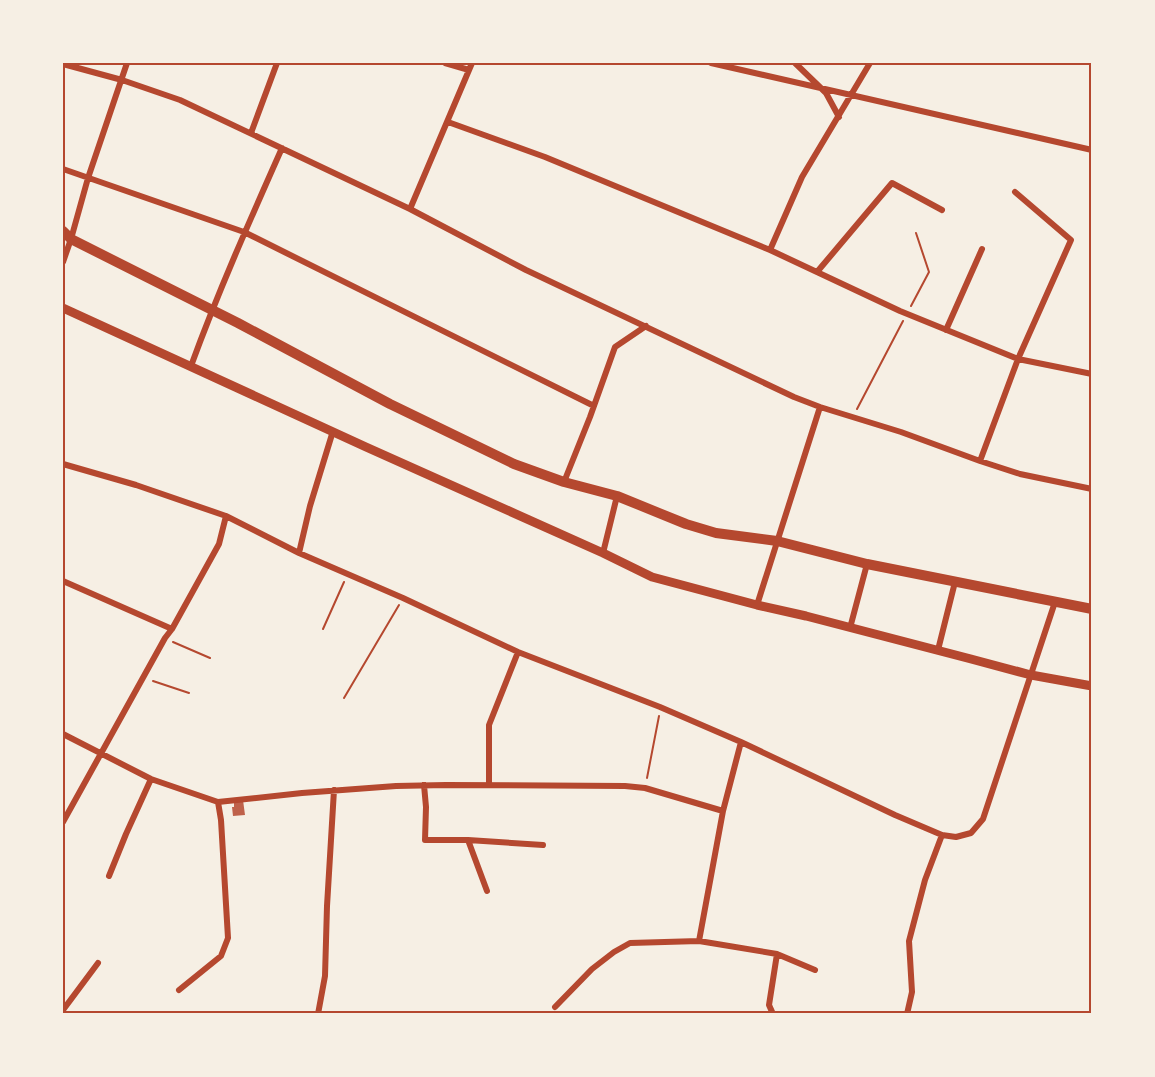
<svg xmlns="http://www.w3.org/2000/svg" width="1155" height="1077" font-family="Karla,sans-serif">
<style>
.building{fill:#bf614a}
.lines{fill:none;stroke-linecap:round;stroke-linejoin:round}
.path{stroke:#b5482f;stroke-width:2}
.minor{stroke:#b5482f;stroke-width:6}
.tertiary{stroke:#b5482f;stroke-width:9}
.secondary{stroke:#b5482f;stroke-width:10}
.neatline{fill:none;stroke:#b5482f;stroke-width:2}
</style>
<rect width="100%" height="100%" fill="#f6efe4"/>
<path class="building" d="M 243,800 L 245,815 L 233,816 L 232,807 L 234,807 L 234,801 Z"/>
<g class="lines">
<path class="path" d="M 911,306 L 929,272 L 916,233
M 857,409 L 903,321
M 323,629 L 344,582
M 173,642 L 210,658
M 153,681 L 189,693
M 344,698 L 399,605
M 647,778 L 659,716"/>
<path class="minor" d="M 445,63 L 469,70
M 711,63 L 1092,150
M 795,63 L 826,93 L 839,117
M 63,64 L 122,80 L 180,100 L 410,209 L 526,270 L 794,397 L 820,407 L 901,432 L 980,461 L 1020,474 L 1092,489
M 448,122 L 545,157 L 770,250 L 900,311 L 1018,359 L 1092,374
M 251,133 L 277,63
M 63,169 L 244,232 L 594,406
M 410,209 L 472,63
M 770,250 L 802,177 L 870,63
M 63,262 L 71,239 L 88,178 L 127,63
M 817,272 L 892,183 L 942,210
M 946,330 L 982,249
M 191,366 C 218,292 250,220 282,148
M 980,461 L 1018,359 L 1071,240 L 1015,192
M 63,464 L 136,485 L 226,516 L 299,553 L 403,598 L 518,652 L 660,707 L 741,742 L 895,815 L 942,835 L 956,837 L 971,833 L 983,819 L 1055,602
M 564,482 L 590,417 L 615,347 L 646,326
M 299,553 L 310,506 L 333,431
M 603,553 L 617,496
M 63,581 L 172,629
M 757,605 L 820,407
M 850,628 L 867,564
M 938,650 L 955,582
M 63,734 L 151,779 L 218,802 L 302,793 L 396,786 L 446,785 L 625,786 L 645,788 L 723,811
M 424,785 L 426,807 L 425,840 L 468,840 L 487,891
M 489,785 L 489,725 L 518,652
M 63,822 L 165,638 L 172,629 L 219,544 L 226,516
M 468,840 L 543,845
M 109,876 L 126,834 L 151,779
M 699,941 L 723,811 L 741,742
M 179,990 L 221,956 L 228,938 L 221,820 L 218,802
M 555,1007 L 592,969 L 614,952 L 630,943 L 699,941 L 777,954 L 815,970
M 63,1010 L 98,963
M 318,1014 L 325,976 L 327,906 L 334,790
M 773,1014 L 769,1005 L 777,954
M 907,1014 L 912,992 L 909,941 L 925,880 L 942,835"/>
<path class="tertiary" d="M 63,308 L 366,447 L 603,553 L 652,577 L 757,605 L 806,616 L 971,659 L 1031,675 L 1092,686"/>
<path class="secondary" d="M 63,231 L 71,239 L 238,323 L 390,404 L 514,464 L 564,482 L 617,496 L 686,524 L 716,533 L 777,541 L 867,564 L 1092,609"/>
</g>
<rect width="1155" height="1077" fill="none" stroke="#f6efe4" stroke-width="129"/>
<rect x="64" y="64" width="1026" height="948" class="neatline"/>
</svg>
